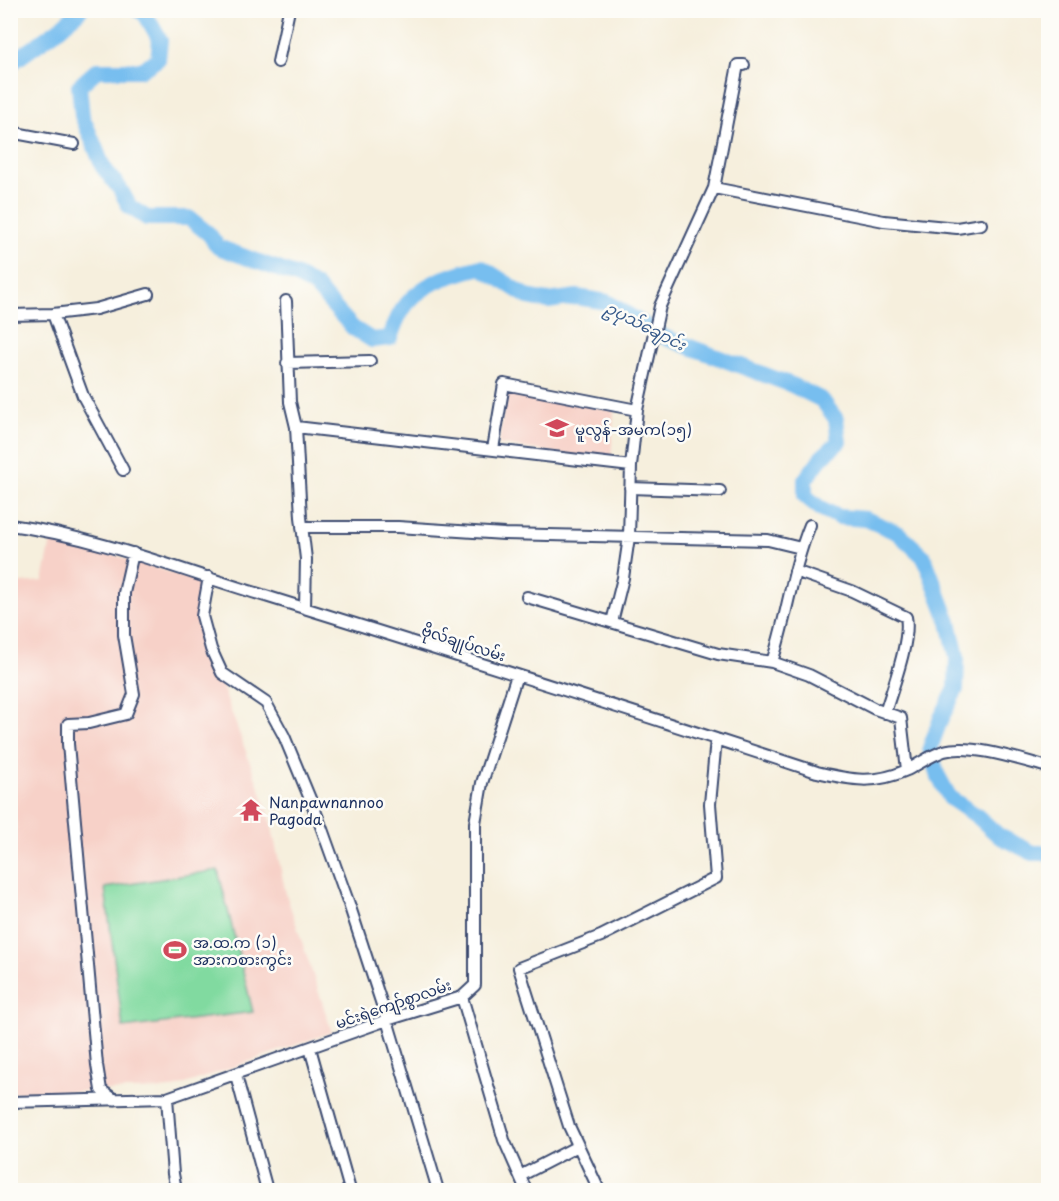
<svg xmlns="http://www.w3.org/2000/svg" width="1059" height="1201" font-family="'Playpen Sans','Noto Sans Myanmar',sans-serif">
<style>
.built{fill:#f7d1c8}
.pitch{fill:#81daa0;stroke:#4e847f;stroke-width:1.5}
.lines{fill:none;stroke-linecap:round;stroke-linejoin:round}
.river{stroke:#77beef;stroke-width:16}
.minor-casing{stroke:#3c4c71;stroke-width:14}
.minor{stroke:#fff;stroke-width:10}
.labels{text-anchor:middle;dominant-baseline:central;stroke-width:5;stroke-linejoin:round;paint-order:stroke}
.poi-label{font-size:15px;fill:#1b2f5e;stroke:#fdfcf7;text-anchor:start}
.street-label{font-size:15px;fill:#1b2f5e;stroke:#fdfcf7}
.water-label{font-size:16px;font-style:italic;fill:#375a8a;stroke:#fdfcf7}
</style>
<rect width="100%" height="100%" fill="#fdfcf7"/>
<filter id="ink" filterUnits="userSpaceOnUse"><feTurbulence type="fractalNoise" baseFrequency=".0167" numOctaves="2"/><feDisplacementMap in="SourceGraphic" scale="12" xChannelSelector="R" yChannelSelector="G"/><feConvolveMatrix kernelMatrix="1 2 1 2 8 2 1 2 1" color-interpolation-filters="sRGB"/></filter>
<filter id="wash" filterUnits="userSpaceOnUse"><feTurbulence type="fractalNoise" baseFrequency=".008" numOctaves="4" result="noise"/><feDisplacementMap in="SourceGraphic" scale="24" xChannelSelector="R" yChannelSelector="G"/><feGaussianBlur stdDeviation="1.35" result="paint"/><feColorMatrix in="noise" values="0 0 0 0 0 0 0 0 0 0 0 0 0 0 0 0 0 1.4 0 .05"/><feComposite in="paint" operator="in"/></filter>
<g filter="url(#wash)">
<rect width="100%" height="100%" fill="#f6efdd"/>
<path class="built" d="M 506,388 L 614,411 L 611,462 L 499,444 Z
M 52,536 L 202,582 L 196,616 L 269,814 L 286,894 L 332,1032 L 171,1089 L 11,1093 L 10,829 L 16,828 L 10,790 L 10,632 L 15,631 L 11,584 L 43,581 Z"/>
<path class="pitch" d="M 218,870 L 253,1012 L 123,1028 L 105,888 Z"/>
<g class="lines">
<path class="river" d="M 138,10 L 145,14 L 160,40 L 158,59 L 141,70 L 97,70 L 79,86 L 82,116 L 93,142 L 103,167 L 120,189 L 130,207 L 147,218 L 189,218 L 209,234 L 218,247 L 297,276 L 315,286 L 353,328 L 372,340 L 390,338 C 393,329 396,320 401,312 C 419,283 450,275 481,267 L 528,297 L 548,301 L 577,297 L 607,302 L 666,338 L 792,385 L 822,400 L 836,419 L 839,442 L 822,457 L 805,480 L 805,496 L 820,508 L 839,517 L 866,519 L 898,533 L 924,557 L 949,622 L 957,657 L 956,689 L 941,718 L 930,748 L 937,774 L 950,798 L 977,816 L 999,836 L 1033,853 L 1048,853
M 10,64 L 59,29 L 80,10"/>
</g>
</g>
<g filter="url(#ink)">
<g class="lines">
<g class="minor-casing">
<path id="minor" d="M 278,62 L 289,10
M 10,132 L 74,144
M 714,188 L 738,65 L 744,65
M 286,301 L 290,402 L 296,427 L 301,517 L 306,559 L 305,608
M 53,314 L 83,396 L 123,470
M 10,315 L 53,314 L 96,309 L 148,294
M 287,363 L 370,361
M 296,427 L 631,466
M 493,449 L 504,384 L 637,410
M 630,488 L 720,491
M 10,525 C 97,537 177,569 259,594 C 446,652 632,711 817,772 C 851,780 874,785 907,770 C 919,764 931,755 944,751 C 971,743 1021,760 1048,767
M 302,527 L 398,527 L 504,534 L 768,540 L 801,548
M 795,571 L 852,591 L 906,617 C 911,640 892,689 885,713
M 209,577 L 202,616 L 211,649 L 222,673 L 266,703 L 284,736 L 318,818 L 349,904 L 387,1020 L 438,1190
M 527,597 L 718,654 L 772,662 L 809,675 L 875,709 L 901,718 L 907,770
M 612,622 L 623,578 L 629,537 L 631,466 L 637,410 L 660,306 L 714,188 L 884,221 L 957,228 L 981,224
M 772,662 C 787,617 792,569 810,525
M 462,997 L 504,1140 L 526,1190
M 310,1048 L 350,1190
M 236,1075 L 267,1190
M 167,1098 L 173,1174 L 176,1190
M 115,1100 L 101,1090 L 97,1065 L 68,744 L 68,724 L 89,723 L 126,714 L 134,694 L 124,635 L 124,593 L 133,553
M 10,1102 L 167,1098 L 387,1020 L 462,997 L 475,985 L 475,823 L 482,783 L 517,675
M 520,1176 L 578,1146
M 599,1190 L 569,1126 L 519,968 L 601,936 L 716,878 L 710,804 L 716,739"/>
</g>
<use href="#minor" class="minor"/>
</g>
</g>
<defs>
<g id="school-bare" transform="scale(1.8)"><path d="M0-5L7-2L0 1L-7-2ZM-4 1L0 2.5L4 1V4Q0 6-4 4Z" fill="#d1495b" stroke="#fdfcf7" stroke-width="2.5" paint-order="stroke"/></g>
<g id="temple-bare" transform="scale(1.8)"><path d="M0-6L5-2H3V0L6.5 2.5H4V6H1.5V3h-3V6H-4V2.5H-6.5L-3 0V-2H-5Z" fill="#d1495b" stroke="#fdfcf7" stroke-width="2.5" paint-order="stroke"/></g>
<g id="stadium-bare" transform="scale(1.8)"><path d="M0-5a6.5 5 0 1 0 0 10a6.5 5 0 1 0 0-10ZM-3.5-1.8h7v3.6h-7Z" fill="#d1495b" stroke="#fdfcf7" stroke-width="2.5" paint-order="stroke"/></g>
</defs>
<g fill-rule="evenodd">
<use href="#school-bare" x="557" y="428"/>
<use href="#temple-bare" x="251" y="810"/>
<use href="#stadium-bare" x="175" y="950"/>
</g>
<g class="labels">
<g class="poi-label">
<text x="575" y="428">မူလွန်-အမက(၁၅)</text>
<text x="269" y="801">Nanpawnannoo<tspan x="269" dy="17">Pagoda</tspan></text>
<text x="193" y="941">အ.ထ.က (၁)<tspan x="193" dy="17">အားကစားကွင်း</tspan></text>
</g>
<g class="street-label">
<text transform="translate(464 642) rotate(18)">ဗိုလ်ချုပ်လမ်း</text>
<text transform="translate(393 1003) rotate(-19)">မင်းရဲကျော်စွာလမ်း</text>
</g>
<g class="water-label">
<text transform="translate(646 325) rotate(27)">ဥပုသ်ချောင်း</text>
</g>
</g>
<rect width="1059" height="1201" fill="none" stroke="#fdfcf7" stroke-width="36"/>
</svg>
